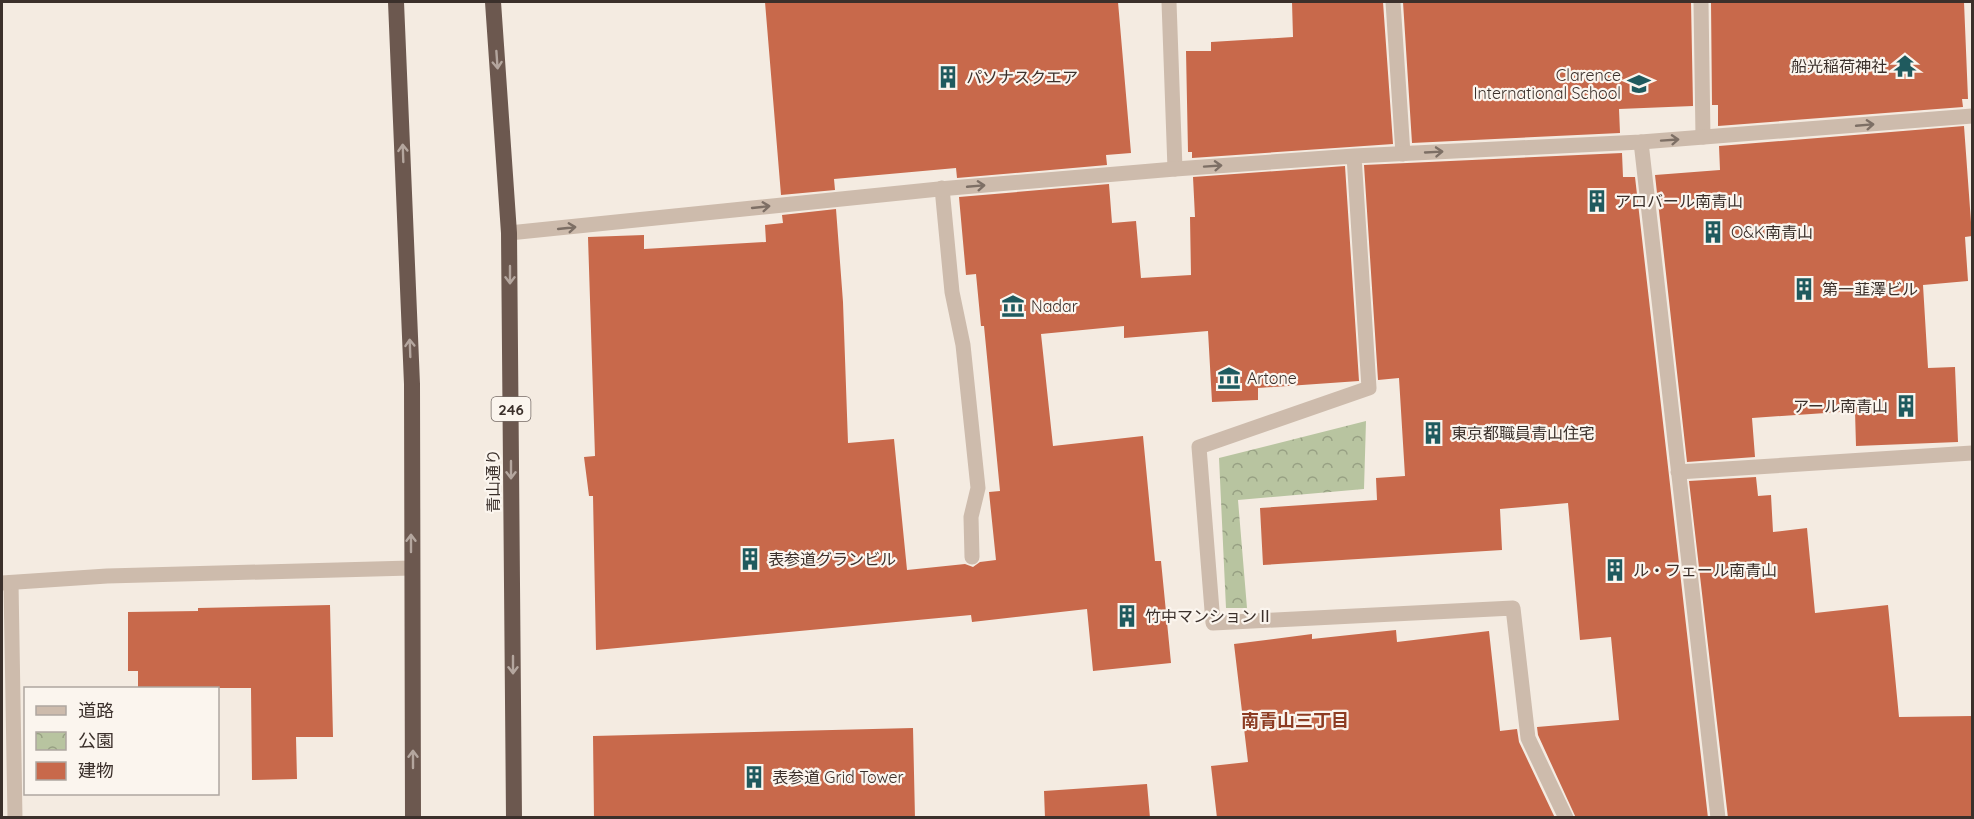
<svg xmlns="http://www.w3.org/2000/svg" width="1974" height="819" font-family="Quicksand,'Noto Sans JP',sans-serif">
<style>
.park{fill:url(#park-crowns)}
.building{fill:#c8694b}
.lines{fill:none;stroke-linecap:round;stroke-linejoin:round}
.service{stroke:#cdbbac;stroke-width:15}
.minor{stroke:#cdbbac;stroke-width:15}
.trunk{stroke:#6c584f;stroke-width:16}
.oneway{stroke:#b4a69e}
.oneway2{stroke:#7d6f65}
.labels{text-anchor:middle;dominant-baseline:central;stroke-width:4.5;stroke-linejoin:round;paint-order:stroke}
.shield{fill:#fbf5ee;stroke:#756b66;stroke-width:1.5}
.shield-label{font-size:15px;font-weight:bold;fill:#3b302b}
.poi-label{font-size:16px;fill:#3b302b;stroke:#fbf5ee;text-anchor:start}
.street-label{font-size:16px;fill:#3b302b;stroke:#fbf5ee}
.neighbourhood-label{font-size:18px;font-weight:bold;fill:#8c3b22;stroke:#fbf5ee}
</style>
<defs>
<pattern id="park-crowns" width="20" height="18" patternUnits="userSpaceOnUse" patternTransform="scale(1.5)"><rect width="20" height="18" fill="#b8c4a0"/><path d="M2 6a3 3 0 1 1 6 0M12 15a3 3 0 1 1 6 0" fill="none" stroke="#97a083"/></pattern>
</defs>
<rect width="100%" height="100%" fill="#f4ebe1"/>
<path class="park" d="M 1366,421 L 1364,489 L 1238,500 L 1247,608 L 1226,608 L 1219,458 Z"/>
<path class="building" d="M 765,2 L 1118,2 L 1131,153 L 1106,155 L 1107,165 L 957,178 L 956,168 L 834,179 L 835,190 L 781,195 Z
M 1292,2 L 1383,2 L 1393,144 L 1192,158 L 1192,152 L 1188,152 L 1186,51 L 1211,51 L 1211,42 L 1293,37 Z
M 1403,2 L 1691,2 L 1693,106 L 1619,109 L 1620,133 L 1412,143 Z
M 1711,2 L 1964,2 L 1968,99 L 1962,99 L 1963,107 L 1718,126 L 1718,105 L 1712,105 Z
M 1964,126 L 1972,236 L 1965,237 L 1968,281 L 1923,285 L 1928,368 L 1955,367 L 1958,442 L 1856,446 L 1855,411 L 1752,418 L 1755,457 L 1687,462 L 1655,175 L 1720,170 L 1719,146 Z
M 1622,153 L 1623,177 L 1635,177 L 1708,818 L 1576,818 L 1538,735 L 1537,727 L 1619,720 L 1611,637 L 1580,640 L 1568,503 L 1500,509 L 1502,550 L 1263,565 L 1260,508 L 1377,500 L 1376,478 L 1405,476 L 1399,378 L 1378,380 L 1364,165 Z
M 1345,166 L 1359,381 L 1258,388 L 1258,400 L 1212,402 L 1208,331 L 1124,338 L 1124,326 L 1041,334 L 1053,446 L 1143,436 L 1155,561 L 1161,561 L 1171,663 L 1093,671 L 1087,609 L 972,622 L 971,615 L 596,650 L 593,496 L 589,496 L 584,457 L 595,456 L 588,237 L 644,235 L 644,249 L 766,242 L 765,225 L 783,223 L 782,215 L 836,209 L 843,302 L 848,443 L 894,439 L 907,570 L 965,564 L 973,567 L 980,562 L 996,560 L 989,492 L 1000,491 L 984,326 L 981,326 L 976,274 L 966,275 L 959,197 L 1109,184 L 1112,223 L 1136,221 L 1141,278 L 1191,275 L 1190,217 L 1195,217 L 1193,177 Z
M 1756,477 L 1758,496 L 1771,495 L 1773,532 L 1807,528 L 1815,613 L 1888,605 L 1899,717 L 1972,716 L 1972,818 L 1728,818 L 1689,481 Z
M 330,605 L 333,737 L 296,737 L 297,779 L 252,780 L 251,688 L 138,688 L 138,671 L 128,671 L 128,612 L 198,611 L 198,608 Z
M 1396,630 L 1397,642 L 1489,631 L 1500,731 L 1517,729 L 1519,742 L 1555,818 L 1217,818 L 1211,766 L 1248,762 L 1234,644 L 1312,634 L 1312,639 Z
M 913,728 L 915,818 L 594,818 L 593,736 Z
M 1147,784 L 1150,818 L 1045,818 L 1044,791 Z"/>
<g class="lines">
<path class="service" d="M 1169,2 L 1175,169
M 1393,2 L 1403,154
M 1701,2 L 1703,137
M 1641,142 L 1718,818
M 942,188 L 952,292 L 963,345 L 978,488 L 971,517 L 972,557
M 1678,472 L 1972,453
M 11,583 L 15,818"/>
<path class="minor" d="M 1354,156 L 1369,388 L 1199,447 L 1213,623 L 1513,608 L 1528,738 L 1566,818
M 509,233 L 939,189 L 1175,169 L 1354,156 L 1641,142 L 1972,116
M 2,583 L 107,576 L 411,568"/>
<path class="trunk" d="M 396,2 L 412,384 L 413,818
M 493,2 L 509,233 L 514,818"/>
</g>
<defs><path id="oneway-shaft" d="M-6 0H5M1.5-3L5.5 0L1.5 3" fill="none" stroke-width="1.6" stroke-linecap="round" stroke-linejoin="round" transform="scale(1.5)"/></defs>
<g class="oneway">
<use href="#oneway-shaft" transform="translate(497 60) rotate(86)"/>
<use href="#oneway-shaft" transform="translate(403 153) rotate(-92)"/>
<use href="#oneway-shaft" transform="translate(510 275) rotate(90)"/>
<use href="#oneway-shaft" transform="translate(410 348) rotate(-92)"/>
<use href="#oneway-shaft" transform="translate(511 470) rotate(90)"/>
<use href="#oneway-shaft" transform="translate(411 543) rotate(-90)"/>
<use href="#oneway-shaft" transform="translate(513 665) rotate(90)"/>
<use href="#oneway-shaft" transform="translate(413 759) rotate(-90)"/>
</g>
<g class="oneway2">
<use href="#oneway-shaft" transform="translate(1865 125) rotate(-5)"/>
<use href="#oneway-shaft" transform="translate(1670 140) rotate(-4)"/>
<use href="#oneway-shaft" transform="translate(1434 152) rotate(-3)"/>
<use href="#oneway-shaft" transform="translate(1213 166) rotate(-4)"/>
<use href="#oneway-shaft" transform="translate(976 186) rotate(-5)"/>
<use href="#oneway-shaft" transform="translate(761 207) rotate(-6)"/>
<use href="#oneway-shaft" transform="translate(567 228) rotate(-6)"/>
</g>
<defs>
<g id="temple-bare" transform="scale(1.8)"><path d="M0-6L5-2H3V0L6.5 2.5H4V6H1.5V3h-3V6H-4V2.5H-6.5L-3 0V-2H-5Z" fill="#1f5a5e" stroke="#fbf5ee" stroke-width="2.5" paint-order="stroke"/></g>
<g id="building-bare" transform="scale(1.8)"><path d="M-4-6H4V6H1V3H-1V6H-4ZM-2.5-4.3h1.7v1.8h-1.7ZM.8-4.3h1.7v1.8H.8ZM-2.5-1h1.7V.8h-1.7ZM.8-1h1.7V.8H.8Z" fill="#1f5a5e" stroke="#fbf5ee" stroke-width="2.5" paint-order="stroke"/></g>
<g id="school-bare" transform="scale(1.8)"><path d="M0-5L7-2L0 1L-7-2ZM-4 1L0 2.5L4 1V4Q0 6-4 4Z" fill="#1f5a5e" stroke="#fbf5ee" stroke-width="2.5" paint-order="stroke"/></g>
<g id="museum-bare" transform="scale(1.8)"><path d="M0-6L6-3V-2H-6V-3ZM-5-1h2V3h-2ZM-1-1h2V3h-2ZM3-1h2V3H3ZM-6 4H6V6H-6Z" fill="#1f5a5e" stroke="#fbf5ee" stroke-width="2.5" paint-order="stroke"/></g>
</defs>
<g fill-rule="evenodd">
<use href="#temple-bare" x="1905" y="66"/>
<use href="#building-bare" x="948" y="77"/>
<use href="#school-bare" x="1639" y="84"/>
<use href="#building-bare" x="1597" y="201"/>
<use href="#building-bare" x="1713" y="232"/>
<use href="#building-bare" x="1804" y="289"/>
<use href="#museum-bare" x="1013" y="306"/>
<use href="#museum-bare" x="1229" y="378"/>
<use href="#building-bare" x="1906" y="406"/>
<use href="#building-bare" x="1433" y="433"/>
<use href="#building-bare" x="750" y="559"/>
<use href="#building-bare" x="1615" y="570"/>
<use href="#building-bare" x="1127" y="616"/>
<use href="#building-bare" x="754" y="777"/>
</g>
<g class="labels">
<rect class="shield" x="491.5" y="397" width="39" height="24" rx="4.5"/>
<g class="shield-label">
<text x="511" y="409">246</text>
</g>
<g class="poi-label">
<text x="1887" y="66" text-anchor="end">船光稲荷神社</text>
<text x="1621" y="75" text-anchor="end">Clarence<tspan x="1621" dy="18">International School</tspan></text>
<text x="966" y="77">パソナスクエア</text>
<text x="1615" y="201">アロバール南青山</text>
<text x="1731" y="232">O&amp;K南青山</text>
<text x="1822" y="289">第一韮澤ビル</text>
<text x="1031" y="306">Nadar</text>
<text x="1247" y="378">Artone</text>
<text x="1888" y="406" text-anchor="end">アール南青山</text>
<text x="1451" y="433">東京都職員青山住宅</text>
<text x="768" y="559">表参道グランビル</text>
<text x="1633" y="570">ル・フェール南青山</text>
<text x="1145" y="616">竹中マンションⅡ</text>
<text x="772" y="777">表参道 Grid Tower</text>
</g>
<g class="street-label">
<text transform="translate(493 481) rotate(-90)">青山通り</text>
</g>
<g class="neighbourhood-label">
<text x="1295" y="720">南青山三丁目</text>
</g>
</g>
<rect width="1974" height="819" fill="none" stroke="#3b302b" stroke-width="6"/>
<rect x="24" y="687" width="195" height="108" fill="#fbf5ee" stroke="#aea6a0" stroke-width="1.5"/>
<rect x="36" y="706" width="30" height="9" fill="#cdbbac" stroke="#aea6a0" stroke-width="1.5"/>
<text x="78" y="717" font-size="18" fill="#3b302b">道路</text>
<rect x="36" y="732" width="30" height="18" fill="url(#park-crowns)" stroke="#aea6a0" stroke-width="1.5"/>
<text x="78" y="747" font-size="18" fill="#3b302b">公園</text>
<rect x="36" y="762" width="30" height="18" fill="#c8694b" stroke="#aea6a0" stroke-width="1.5"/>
<text x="78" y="777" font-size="18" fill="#3b302b">建物</text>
</svg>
